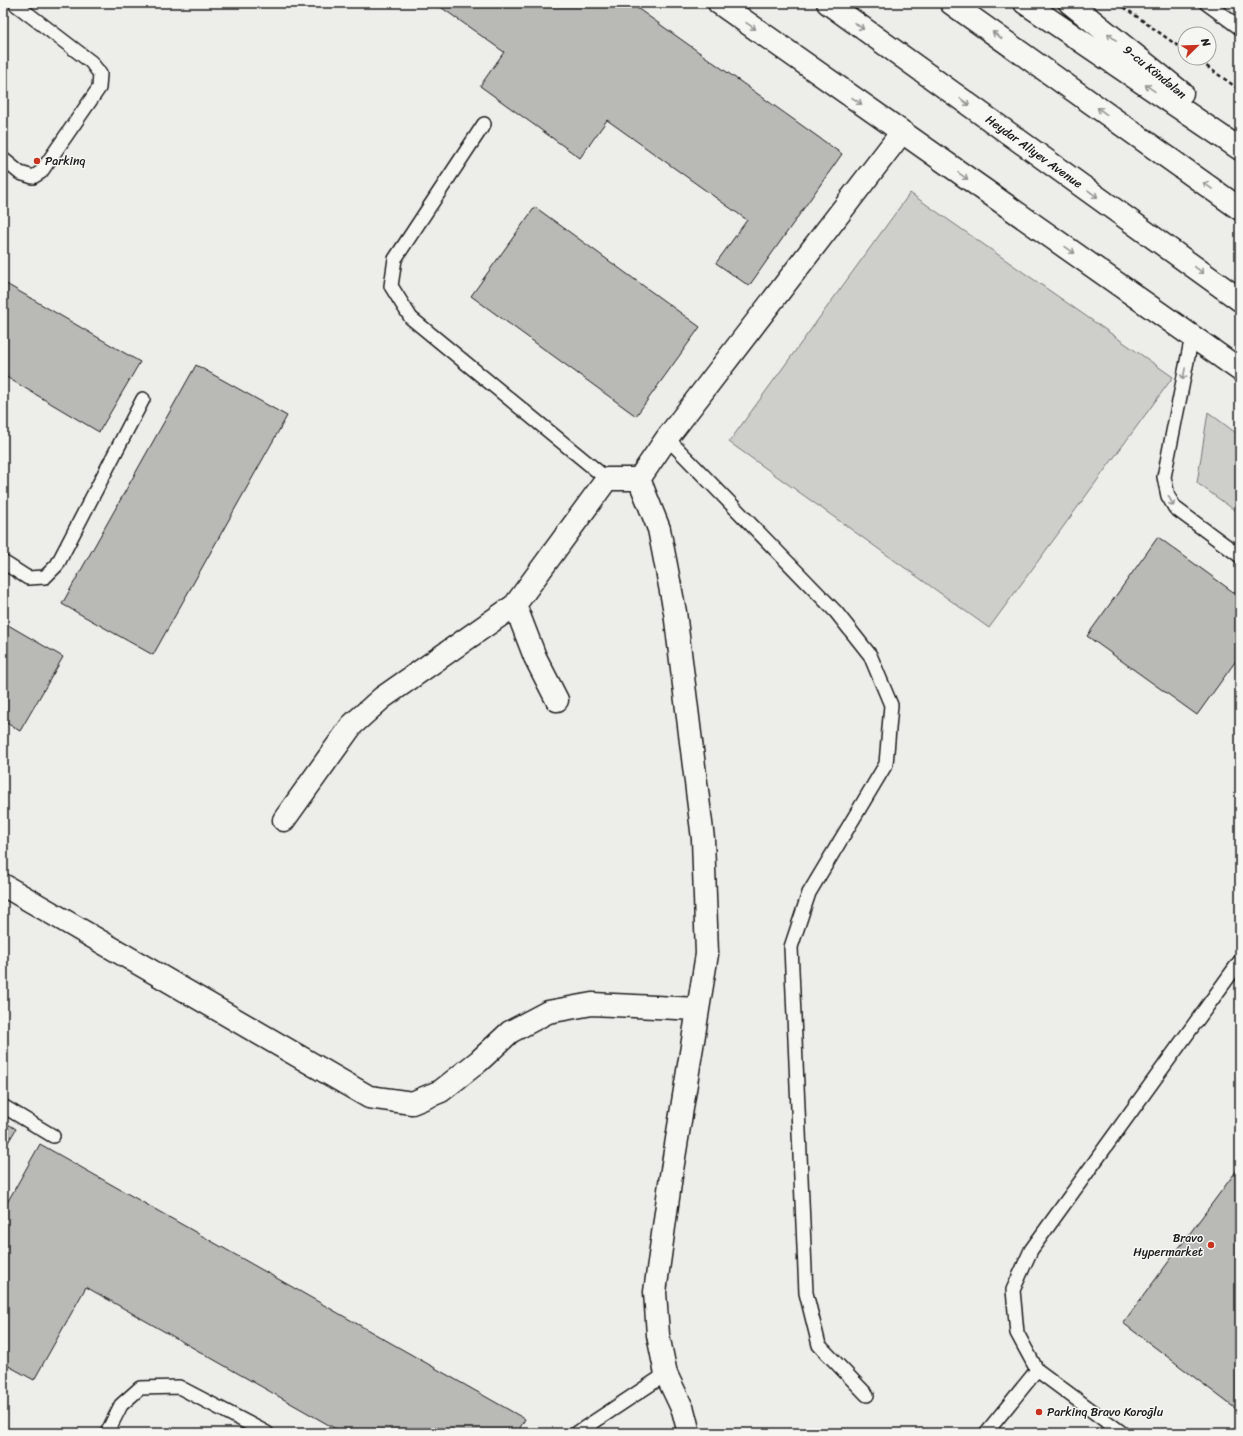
<svg xmlns="http://www.w3.org/2000/svg" width="1243" height="1436" font-family="Sriracha,sans-serif">
<style>
.green{fill:#cececb;stroke:#757574}
.building{fill:#b9b9b6;stroke:#1c1c1c}
.lines{fill:none;stroke-linecap:round;stroke-linejoin:round}
.lane-casing{stroke:#1c1c1c;stroke-width:16}
.street-casing{stroke:#1c1c1c;stroke-width:25}
.secondary-casing{stroke:#1c1c1c;stroke-width:25}
.highway-casing{stroke:#1c1c1c;stroke-width:25}
.path{stroke:#1c1c1c;stroke-width:2.5;stroke-dasharray:4 3;stroke-linecap:butt}
.lane{stroke:#f6f6f2;stroke-width:13}
.street{stroke:#f6f6f2;stroke-width:22}
.secondary{stroke:#f6f6f2;stroke-width:22}
.highway{stroke:#f6f6f2;stroke-width:22}
.oneway{stroke:#949492}
.poi-dot{fill:#c8321e;stroke:#f6f6f2;stroke-width:1.5}
.labels{text-anchor:middle;dominant-baseline:central;stroke-width:3;stroke-linejoin:round;paint-order:stroke}
.street-label{font-size:12px;fill:#1c1c1c;stroke:#f6f6f2}
.poi-label{font-size:12px;fill:#1c1c1c;stroke:#f6f6f2;text-anchor:start}
</style>
<rect width="100%" height="100%" fill="#edede9"/>
<filter id="ink" filterUnits="userSpaceOnUse"><feTurbulence type="fractalNoise" baseFrequency=".025" numOctaves="2"/><feDisplacementMap in="SourceGraphic" scale="8" xChannelSelector="R" yChannelSelector="G"/><feConvolveMatrix kernelMatrix="1 2 1 2 8 2 1 2 1" color-interpolation-filters="sRGB"/></filter>
<g filter="url(#ink)">
<path class="green" d="M 910,193 L 1173,377 L 989,628 L 729,442 Z
M 1208,412 L 1240,436 L 1240,514 L 1197,483 Z"/>
<path class="building" d="M 435,3 L 630,3 L 842,154 L 749,286 L 716,263 L 747,220 L 607,120 L 580,158 L 480,86 L 504,52 Z
M 535,207 L 700,327 L 636,416 L 471,296 Z
M 3,282 L 140,362 L 99,432 L 3,375 Z
M 196,365 L 287,416 L 153,655 L 62,604 Z
M 1158,537 L 1240,597 L 1240,655 L 1197,715 L 1087,636 Z
M 3,622 L 63,657 L 20,731 L 3,721 Z
M 3,1121 L 16,1129 L 3,1151 Z
M 40,1144 L 525,1419 L 517,1433 L 343,1433 L 86,1287 L 34,1380 L 3,1363 L 3,1210 Z
M 1240,1166 L 1240,1412 L 1123,1323 Z"/>
<g class="lines">
<g class="lane-casing">
<path id="lane" d="M 1206,3 L 1240,28
M 484,124 L 395,259 L 391,286 L 411,318 L 607,479
M 3,159 L 20,173 L 33,177 L 41,172 L 99,88 L 100,74 L 91,62 L 14,3
M 1192,336 L 1164,477 L 1168,496 L 1175,508 L 1240,556
M 667,438 L 836,612 L 870,655 L 891,705 L 886,764 L 809,893 L 791,947 L 806,1293 L 819,1345 L 867,1395
M 3,562 L 28,578 L 45,577 L 57,565 L 143,399
M 3,1106 L 53,1136
M 107,1433 L 121,1405 L 140,1388 L 179,1387 L 267,1433
M 577,1433 L 666,1374
M 986,1433 L 1037,1370
M 1122,1433 L 1037,1370 L 1017,1333 L 1013,1290 L 1031,1250 L 1240,961"/>
</g>
<g class="street-casing">
<path id="street" d="M 515,605 L 535,657 L 557,700
M 284,820 L 352,725 L 382,698 L 515,605 L 607,479 L 639,479
M 3,885 L 369,1097 L 412,1103 L 441,1091 L 479,1061 L 510,1032 L 548,1012 L 592,1004 L 698,1009
M 689,1433 L 683,1410 L 666,1374 L 658,1335 L 655,1292 L 671,1176 L 707,954 L 703,839 L 675,612 L 659,529 L 639,479 L 667,438 L 902,132"/>
</g>
<g class="secondary-casing">
<path id="secondary" d="M 719,3 L 1240,370
M 1025,3 L 1240,149
M 1070,3 L 1182,93"/>
</g>
<g class="highway-casing">
<g id="highway">
<path id="s1" d="M 828,3 L 1240,300"/>
<path d="M 951,3 L 1240,209"/>
</g>
</g>
<path class="path" d="M 1118,3 L 1185,51
M 1195,58 L 1240,90"/>
<use href="#lane" class="lane"/>
<use href="#street" class="street"/>
<use href="#secondary" class="secondary"/>
<use href="#highway" class="highway"/>
</g>
<defs><path id="oneway-shaft" d="M-6 0H5M1.5-3L5.5 0L1.5 3" fill="none" stroke-width="1.6" stroke-linecap="round" stroke-linejoin="round"/></defs>
<g class="oneway">
<use href="#oneway-shaft" transform="translate(751 26) rotate(35)"/>
<use href="#oneway-shaft" transform="translate(859 26) rotate(36)"/>
<use href="#oneway-shaft" transform="translate(997 35) rotate(-144)"/>
<use href="#oneway-shaft" transform="translate(1112 37) rotate(-141)"/>
<use href="#oneway-shaft" transform="translate(1150 88) rotate(-146)"/>
<use href="#oneway-shaft" transform="translate(857 101) rotate(35)"/>
<use href="#oneway-shaft" transform="translate(965 102) rotate(36)"/>
<use href="#oneway-shaft" transform="translate(1102 111) rotate(-144)"/>
<use href="#oneway-shaft" transform="translate(963 176) rotate(35)"/>
<use href="#oneway-shaft" transform="translate(1208 186) rotate(-144)"/>
<use href="#oneway-shaft" transform="translate(1093 194) rotate(36)"/>
<use href="#oneway-shaft" transform="translate(1070 250) rotate(35)"/>
<use href="#oneway-shaft" transform="translate(1199 270) rotate(36)"/>
<use href="#oneway-shaft" transform="translate(1184 374) rotate(101)"/>
<use href="#oneway-shaft" transform="translate(1171 501) rotate(63)"/>
</g>
</g>
<g class="poi-dot">
<circle cx="37" cy="161" r="4"/>
<circle cx="1211" cy="1245" r="4"/>
<circle cx="1039" cy="1412" r="4"/>
</g>
<g class="labels">
<g class="street-label">
<text transform="translate(1155 72) rotate(39)">9-cu Köndələn</text>
<text stroke="none"><textPath href="#s1" startOffset="254">Heydar Aliyev Avenue</textPath></text>
</g>
<g class="poi-label">
<text x="45" y="161">Parkinq</text>
<text x="1203" y="1238" text-anchor="end">Bravo<tspan x="1203" dy="14">Hypermarket</tspan></text>
<text x="1047" y="1412">Parkinq Bravo Koroğlu</text>
</g>
</g>
<rect width="1243" height="1436" fill="none" stroke="#f6f6f2" stroke-width="16"/>
<rect x="8" y="8" width="1227" height="1420" fill="none" stroke="#1c1c1c" stroke-width="1.5" filter="url(#ink)"/>
<g transform="translate(1197 46) rotate(67)"><circle r="19" fill="#f6f6f2" stroke="#9f9f9c"/>
<path d="M0-3L7 15L0 10L-7 15Z" fill="#c8321e"/>
<text y="-6" font-size="11" font-weight="bold" text-anchor="middle" fill="#1c1c1c">N</text>
</g>
</svg>
